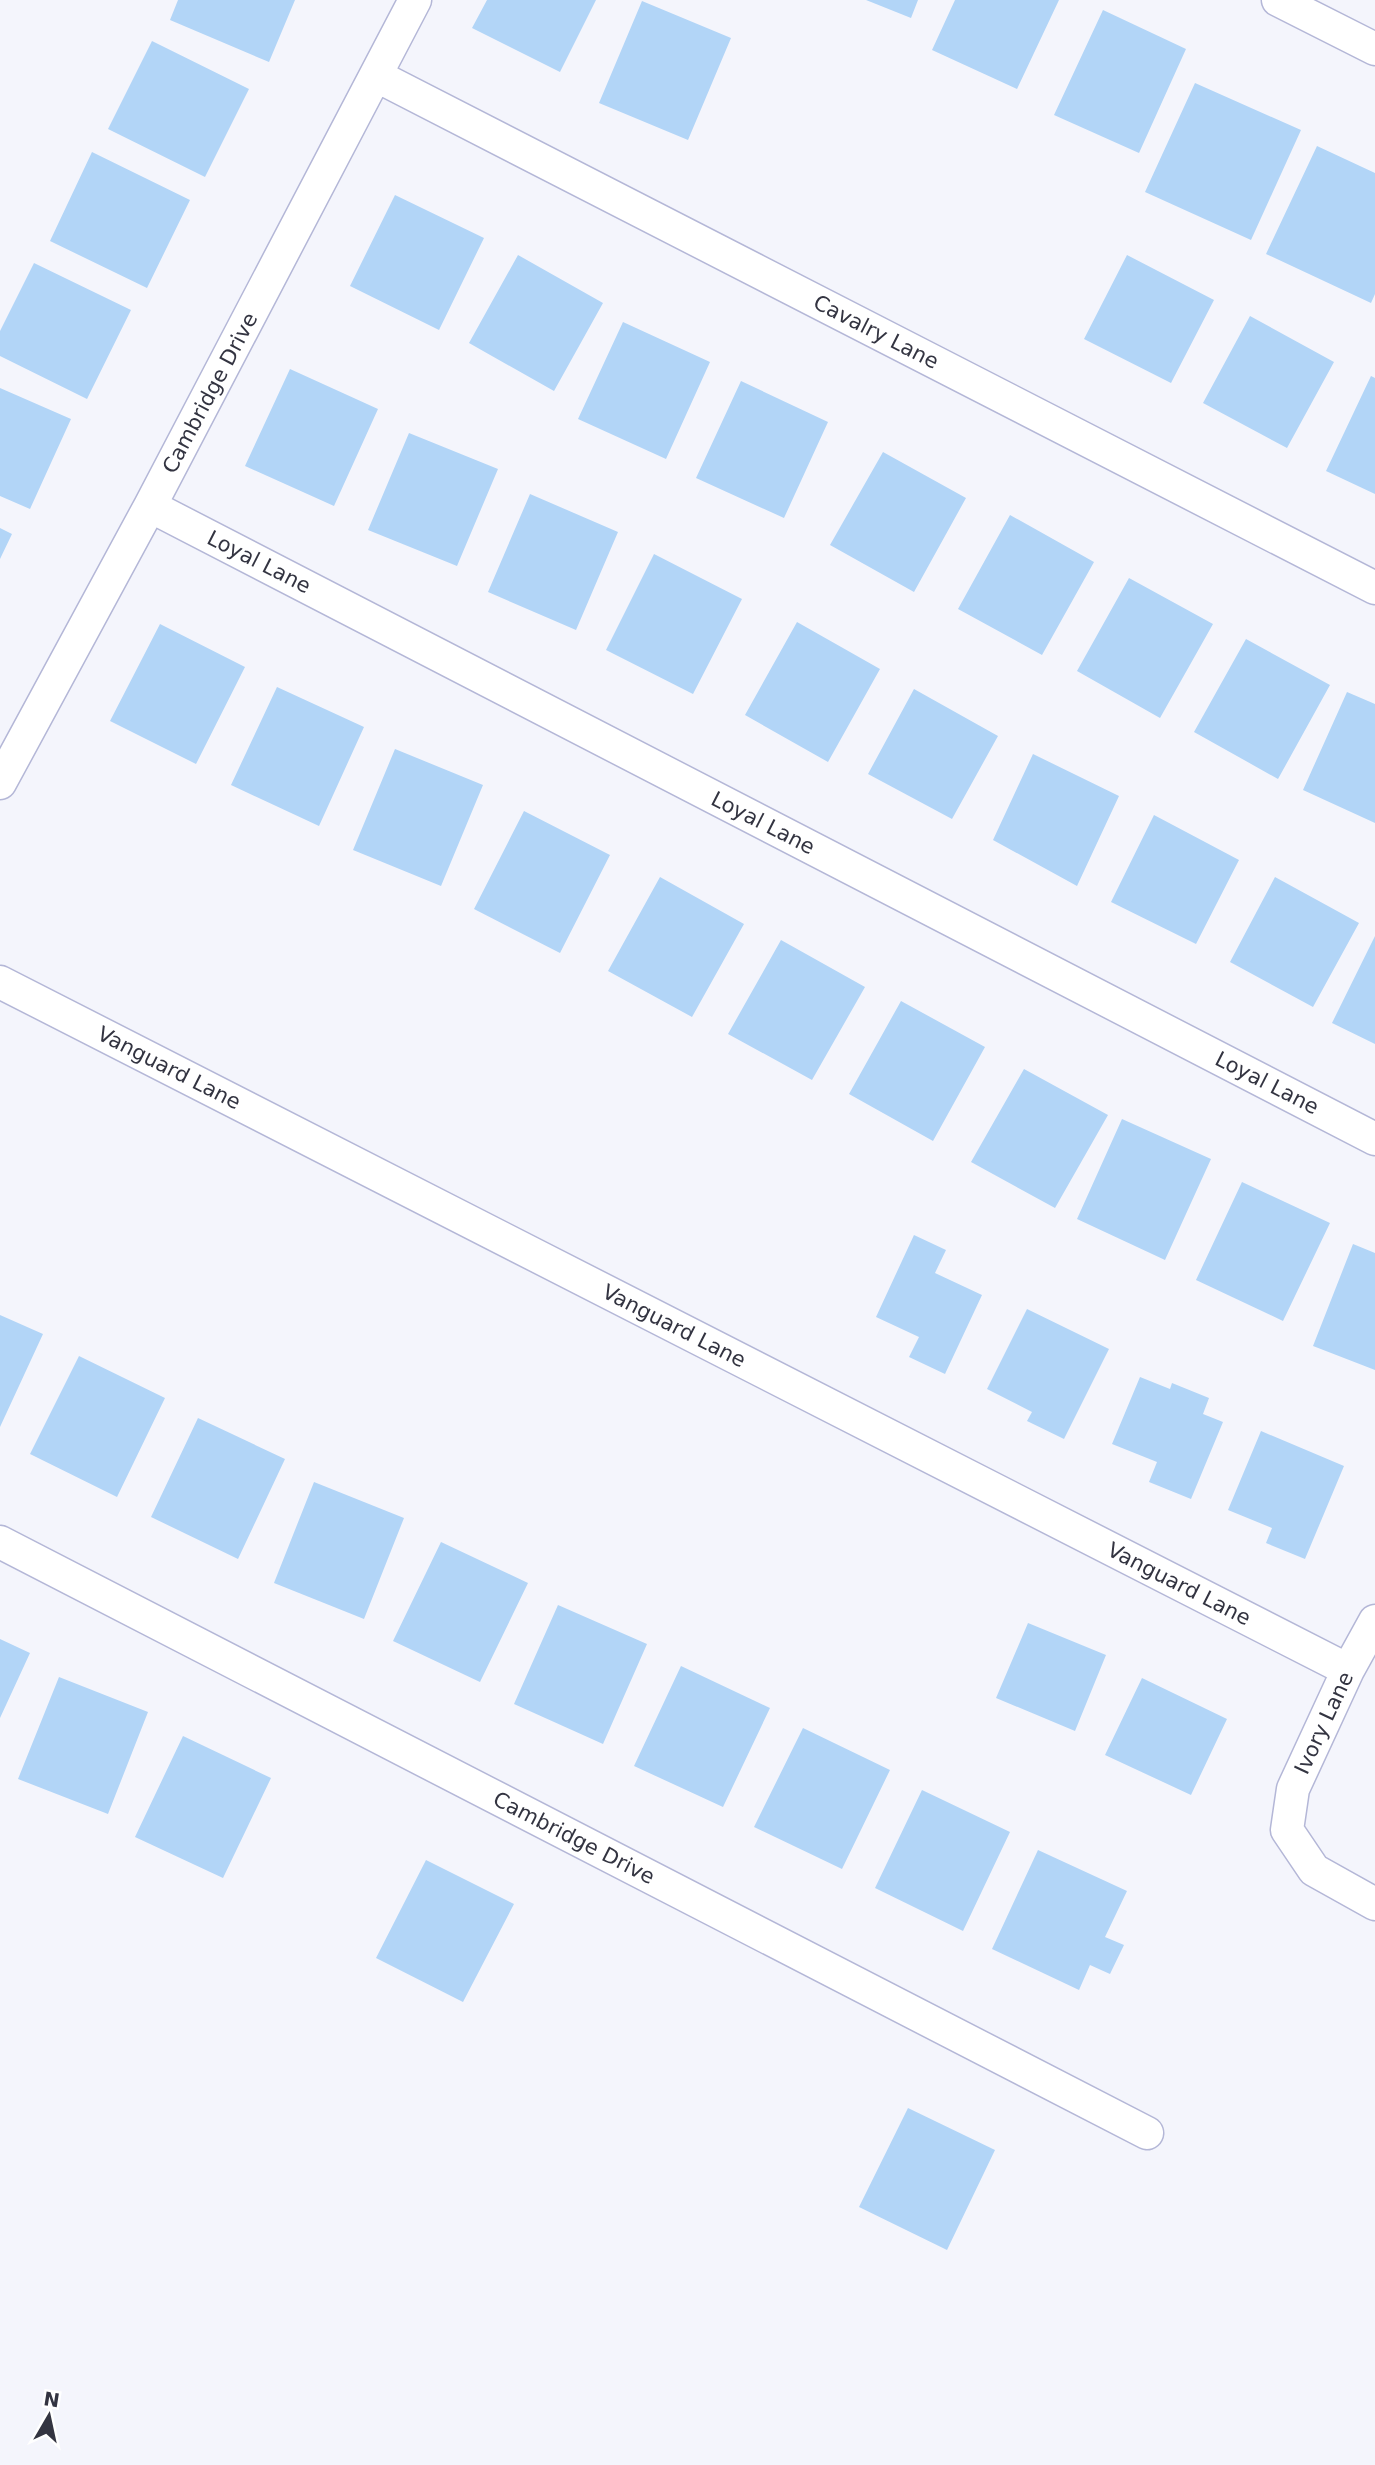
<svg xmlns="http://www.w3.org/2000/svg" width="1375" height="2465" font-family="'DejaVu Sans',sans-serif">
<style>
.building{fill:#b2d5f7}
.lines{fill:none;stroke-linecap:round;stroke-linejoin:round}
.minor-casing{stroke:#b4b7d7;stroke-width:35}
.minor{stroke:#fff;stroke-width:32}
.labels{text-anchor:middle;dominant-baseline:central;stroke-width:6;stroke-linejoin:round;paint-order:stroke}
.street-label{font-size:21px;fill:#333441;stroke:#fff}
</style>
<rect width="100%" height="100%" fill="#f4f5fc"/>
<path class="building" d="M 178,0 L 295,0 L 269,62 L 170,20 Z
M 487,0 L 596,0 L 560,72 L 472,28 Z
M 866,0 L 918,0 L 911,18 Z
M 955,0 L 1059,0 L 1017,89 L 932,50 Z
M 642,1 L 731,38 L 688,140 L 599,103 Z
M 1103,10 L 1186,49 L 1139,153 L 1054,115 Z
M 152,41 L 249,89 L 205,177 L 108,129 Z
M 1195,83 L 1301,130 L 1251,240 L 1145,192 Z
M 1317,146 L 1375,173 L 1375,294 L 1371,303 L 1266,254 Z
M 92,152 L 190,200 L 147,288 L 50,241 Z
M 395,195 L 484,238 L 439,330 L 350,286 Z
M 518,255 L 603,303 L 554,391 L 469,343 Z
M 1127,255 L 1214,300 L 1171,383 L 1084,339 Z
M 34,263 L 131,310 L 87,399 L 0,356 L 0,331 Z
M 1250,316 L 1334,362 L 1287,448 L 1203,403 Z
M 623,322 L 710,362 L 666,459 L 578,419 Z
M 290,369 L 378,409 L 334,506 L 245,466 Z
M 1371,376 L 1375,378 L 1375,494 L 1326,471 Z
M 741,381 L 828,422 L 784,518 L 696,478 Z
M 0,388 L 71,419 L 30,509 L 0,496 Z
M 409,433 L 498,469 L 457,566 L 368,530 Z
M 883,452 L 966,498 L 914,592 L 830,545 Z
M 530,494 L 618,532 L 576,630 L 488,592 Z
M 1010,515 L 1094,562 L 1042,655 L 958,609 Z
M 0,528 L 12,534 L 0,559 Z
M 654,554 L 742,599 L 693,694 L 606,650 Z
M 1129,578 L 1213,624 L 1160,718 L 1077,671 Z
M 797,622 L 880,669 L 828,762 L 745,715 Z
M 160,624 L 245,667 L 196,764 L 110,721 Z
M 1246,639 L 1330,685 L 1278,779 L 1194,732 Z
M 277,687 L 364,727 L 319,826 L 231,785 Z
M 914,689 L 998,736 L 952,819 L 868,774 Z
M 1347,692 L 1375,704 L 1375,823 L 1303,790 Z
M 395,749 L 483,785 L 441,886 L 353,850 Z
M 1033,754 L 1119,796 L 1077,886 L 993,840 Z
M 524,811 L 610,855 L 560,953 L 474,909 Z
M 1154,815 L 1239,860 L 1196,944 L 1111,902 Z
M 660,877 L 744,924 L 692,1017 L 608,971 Z
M 1275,877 L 1359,923 L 1313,1007 L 1230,962 Z
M 1375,936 L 1375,1044 L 1332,1023 Z
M 781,940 L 865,987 L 812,1080 L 728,1034 Z
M 901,1001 L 985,1047 L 933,1141 L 849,1094 Z
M 1024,1069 L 1108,1115 L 1055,1208 L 971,1162 Z
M 1122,1119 L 1211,1159 L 1165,1260 L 1077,1219 Z
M 1242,1182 L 1330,1223 L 1283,1321 L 1196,1280 Z
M 914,1235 L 946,1250 L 935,1273 L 982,1295 L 945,1374 L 909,1357 L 919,1337 L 876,1317 Z
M 1353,1244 L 1375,1253 L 1375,1370 L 1313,1346 Z
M 1027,1309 L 1109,1349 L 1064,1439 L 1027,1421 L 1032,1412 L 987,1389 Z
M 0,1315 L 43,1334 L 0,1427 Z
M 79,1356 L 165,1398 L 117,1497 L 30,1454 Z
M 1140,1377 L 1170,1389 L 1172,1383 L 1209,1398 L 1203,1414 L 1223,1422 L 1191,1499 L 1149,1482 L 1157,1462 L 1112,1444 Z
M 198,1418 L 285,1459 L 238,1559 L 151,1517 Z
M 1261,1431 L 1344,1466 L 1305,1559 L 1266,1543 L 1272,1528 L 1228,1510 Z
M 314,1482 L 404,1518 L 364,1619 L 274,1583 Z
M 441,1542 L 528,1583 L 480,1682 L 393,1641 Z
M 558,1605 L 647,1644 L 603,1744 L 514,1704 Z
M 1028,1623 L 1106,1655 L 1075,1731 L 996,1698 Z
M 0,1639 L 30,1653 L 0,1718 Z
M 681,1666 L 770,1708 L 723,1807 L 634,1766 Z
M 59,1677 L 148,1712 L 108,1814 L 18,1779 Z
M 1142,1678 L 1227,1719 L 1191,1795 L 1105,1755 Z
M 803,1728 L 890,1770 L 842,1869 L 754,1827 Z
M 183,1736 L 271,1778 L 223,1878 L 135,1837 Z
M 922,1790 L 1010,1832 L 963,1931 L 875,1888 Z
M 1038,1850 L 1127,1891 L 1105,1937 L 1124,1945 L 1110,1974 L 1090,1965 L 1079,1990 L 992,1949 Z
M 426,1860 L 514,1904 L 463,2002 L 376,1958 Z
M 908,2108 L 995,2150 L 947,2250 L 859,2207 Z"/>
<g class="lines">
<g class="minor-casing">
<path id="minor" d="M 1278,0 L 1375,49
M 377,76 L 1375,588
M 150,506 L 1375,1139
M 0,783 L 150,506 L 415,0
M 0,982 L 1348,1670
M 0,1542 L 1147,2133
M 1375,1621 L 1348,1670 L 1293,1789 L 1287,1830 L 1314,1870 L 1375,1904"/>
</g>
<use href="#minor" class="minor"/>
</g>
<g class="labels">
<g class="street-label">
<text transform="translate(876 332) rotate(27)">Cavalry Lane</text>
<text transform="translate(210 393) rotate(-62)">Cambridge Drive</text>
<text transform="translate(259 562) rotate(27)">Loyal Lane</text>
<text transform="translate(763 823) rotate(27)">Loyal Lane</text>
<text transform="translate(169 1068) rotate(27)">Vanguard Lane</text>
<text transform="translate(1267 1083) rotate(27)">Loyal Lane</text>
<text transform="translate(674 1326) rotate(27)">Vanguard Lane</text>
<text transform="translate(1179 1584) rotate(27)">Vanguard Lane</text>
<text transform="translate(1324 1723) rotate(-65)">Ivory Lane</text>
<text transform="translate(574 1838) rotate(27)">Cambridge Drive</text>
</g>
</g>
<g transform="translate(49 2416) rotate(9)" stroke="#ffffff" stroke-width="5" paint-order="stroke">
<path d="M0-5L12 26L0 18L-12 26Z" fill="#333441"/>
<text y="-10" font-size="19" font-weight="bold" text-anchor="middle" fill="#333441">N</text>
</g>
</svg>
